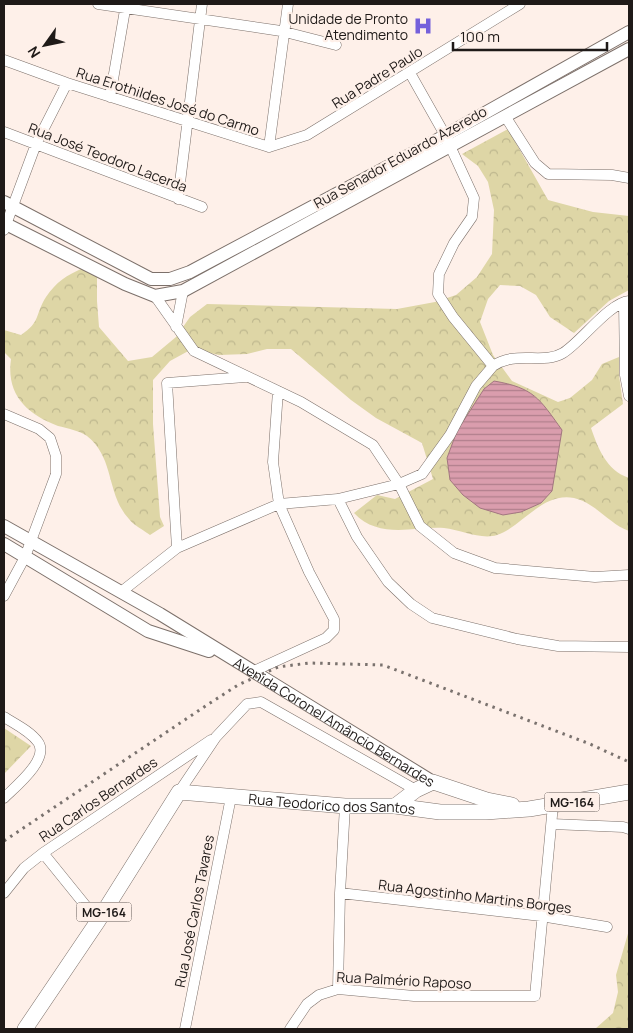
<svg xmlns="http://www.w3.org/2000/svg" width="633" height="1033" font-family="Manrope,sans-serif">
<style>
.forest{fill:url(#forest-crowns)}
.water{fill:url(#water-rules);stroke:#a27680}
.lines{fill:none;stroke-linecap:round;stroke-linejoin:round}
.minor-casing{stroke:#7c706a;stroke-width:11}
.tertiary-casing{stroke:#7c706a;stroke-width:14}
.primary-casing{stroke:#7c706a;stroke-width:16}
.minor{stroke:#fff;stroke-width:10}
.tertiary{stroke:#fff;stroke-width:12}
.primary{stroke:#fff;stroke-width:15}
.rail{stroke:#7a726e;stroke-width:3;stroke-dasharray:2.5 5;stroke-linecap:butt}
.labels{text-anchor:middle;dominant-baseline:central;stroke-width:4.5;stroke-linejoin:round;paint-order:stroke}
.shield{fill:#fef0e9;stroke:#625a57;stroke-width:1}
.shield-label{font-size:12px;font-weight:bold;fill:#1f1a18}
.poi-label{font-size:14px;fill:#1f1a18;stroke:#fef0e9;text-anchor:end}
.street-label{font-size:14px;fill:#1f1a18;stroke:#fef0e9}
</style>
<defs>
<pattern id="forest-crowns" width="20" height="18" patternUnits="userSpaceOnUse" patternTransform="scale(1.25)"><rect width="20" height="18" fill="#ded6a6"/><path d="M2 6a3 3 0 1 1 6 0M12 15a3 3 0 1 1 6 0" fill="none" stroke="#beb78e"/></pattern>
<pattern id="water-rules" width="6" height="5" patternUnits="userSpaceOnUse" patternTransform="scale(1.25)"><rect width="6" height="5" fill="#da9dad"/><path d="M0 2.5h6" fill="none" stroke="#b07f8c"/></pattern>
</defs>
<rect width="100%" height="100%" fill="#fef0e9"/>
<path class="forest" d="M 508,129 L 548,200 L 593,212 L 629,216 L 629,290 L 609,301 L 574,333 L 550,317 L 536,295 L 520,286 L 500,285 L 488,299 L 480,322 L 493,355 L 512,381 L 558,402 L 570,398 L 592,380 L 602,364 L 619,357 L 619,375 L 623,404 L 591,428 C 598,448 606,470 629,478 L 629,531 C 609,524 596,503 574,498 C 542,492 523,526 497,535 C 481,540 461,530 444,528 C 415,526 379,540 354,513 L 377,495 L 395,499 L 433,479 L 422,443 L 376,418 L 351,400 L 291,349 L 267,349 L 247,354 L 219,355 L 192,349 L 170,361 L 153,380 L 153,424 L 160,517 L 164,526 L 150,535 C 144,530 134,526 129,519 C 106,494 115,458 87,436 C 80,431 67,428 58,426 C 26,414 6,394 11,359 L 4,352 L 4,330 L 21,335 C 41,322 35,314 46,297 C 56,282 67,275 83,268 L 97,276 L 97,301 L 99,327 L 128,361 L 152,357 L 176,337 L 190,317 L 207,304 L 397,309 L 435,302 L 456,295 L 477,277 L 492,254 L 494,210 L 488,182 L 478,166 L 462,154 Z
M 4,728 L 31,746 L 4,774 Z
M 629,930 L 629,1029 L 595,1029 L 613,1013 L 618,992 L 616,975 Z"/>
<path class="water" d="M 494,381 C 534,388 539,398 562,430 L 552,491 L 541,503 L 521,512 L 503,515 L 480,508 L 463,495 L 450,480 L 447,458 L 457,431 L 484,389 Z"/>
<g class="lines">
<g class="minor-casing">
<path id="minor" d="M 98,4 L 281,31 L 336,45
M 4,60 L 67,83 L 269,147
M 110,97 L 126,4
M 505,116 L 535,163 L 548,174 L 612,175 L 629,178
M 4,132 L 202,207
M 269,147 L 307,135 L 520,4
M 269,147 L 288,4
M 178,199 L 202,4
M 4,230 L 36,144 L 67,83
M 155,296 L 194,351 L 301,402 L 373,445 L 399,484 L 420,526 L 454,553 L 495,568 L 595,577 L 629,575
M 624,302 L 625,375 L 629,396
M 176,327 L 183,291
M 493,366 C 516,350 543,365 563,353 C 581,342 609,303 629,301
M 4,414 L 39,429 L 50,438 L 56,456 L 56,474 L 25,557 L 4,596
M 338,499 L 357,537 L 388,582 L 411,604 L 432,618 L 517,639 L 558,646 L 629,647
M 177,548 L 167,383 L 245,377
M 121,592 L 177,548 L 279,504 L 338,499 L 399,484 L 422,474 L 450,435 L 476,386 L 493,366 L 453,317 L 438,294 L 439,274 L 454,243 L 472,217 L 474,198 L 445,135 L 410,73
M 254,671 L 326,638 L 334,630 L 334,619 L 309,572 L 279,504 L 273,462 L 278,391
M 4,717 C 15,724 30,731 38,742 C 50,759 15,787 4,798
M 179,792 L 216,737 L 247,704 L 261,702 L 416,790
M 552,824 L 623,827 L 629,829
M 43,853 L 98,921
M 4,893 L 24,868 L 43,853 L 211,740
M 340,893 L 541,916 L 607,927
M 338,989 L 340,893 L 345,806
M 185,1029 L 231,797
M 290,1029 L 307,1004 L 319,995 L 338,989 L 414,996 L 535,996 L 553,805"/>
</g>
<g class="tertiary-casing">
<g id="tertiary">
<path d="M 4,202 L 151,279 L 170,279 L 190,272 L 421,149 L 629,32"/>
<path d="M 4,223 L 125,284 L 155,296 L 183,291 L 629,49"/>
<path id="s1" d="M 4,526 L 160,614 L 433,782"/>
<path d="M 4,544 L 148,631 L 209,651"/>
</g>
</g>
<g class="primary-casing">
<g id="primary">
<path d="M 395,806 L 416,790 L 433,782 L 487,800 L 512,805"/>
<path id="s2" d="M 25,1029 L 98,921 L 179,792 L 345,806 L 395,806 L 440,812 L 486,812 L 529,809 L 629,792"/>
</g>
</g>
<use href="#minor" class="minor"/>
<use href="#tertiary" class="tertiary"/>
<use href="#primary" class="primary"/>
<path class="rail" d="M 4,841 L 207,705 L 238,685 L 278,667 L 309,663 L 383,665 L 590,744 L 629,762"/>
</g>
<defs>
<g id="hospital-bare" transform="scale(1.5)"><path d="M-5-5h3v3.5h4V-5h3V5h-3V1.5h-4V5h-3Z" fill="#7560db" stroke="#fef0e9" stroke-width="2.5" paint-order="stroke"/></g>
</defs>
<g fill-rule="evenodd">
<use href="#hospital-bare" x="423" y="26"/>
</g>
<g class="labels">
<g class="shield">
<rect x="544.5" y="792.5" width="55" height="19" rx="4"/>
<rect x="76.5" y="902.5" width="55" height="19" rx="4"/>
</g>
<g class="shield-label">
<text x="572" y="802">MG-164</text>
<text x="104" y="912">MG-164</text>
</g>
<g class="poi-label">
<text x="408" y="18">Unidade de Pronto<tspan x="408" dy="16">Atendimento</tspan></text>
</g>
<g class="street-label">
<text transform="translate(377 77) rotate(-32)">Rua Padre Paulo</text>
<text transform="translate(168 101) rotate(18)">Rua Erothildes José do Carmo</text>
<text transform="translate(108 157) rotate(21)">Rua José Teodoro Lacerda</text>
<text transform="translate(400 157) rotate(-29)">Rua Senador Eduardo Azeredo</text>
<text stroke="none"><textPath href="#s1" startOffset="384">Avenida Coronel Amâncio Bernardes</textPath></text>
<text transform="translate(98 799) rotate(-34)">Rua Carlos Bernardes</text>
<text stroke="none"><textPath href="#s2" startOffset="436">Rua Teodorico dos Santos</textPath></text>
<text transform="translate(475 896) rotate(7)">Rua Agostinho Martins Borges</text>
<text transform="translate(194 911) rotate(-79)">Rua José Carlos Tavares</text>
<text transform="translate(404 980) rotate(3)">Rua Palmério Raposo</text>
</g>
</g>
<rect width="633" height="1033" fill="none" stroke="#1f1a18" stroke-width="10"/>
<g transform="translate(45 45) rotate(237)" stroke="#fef0e9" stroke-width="4" paint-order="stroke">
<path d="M0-4L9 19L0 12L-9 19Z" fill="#1f1a18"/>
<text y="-8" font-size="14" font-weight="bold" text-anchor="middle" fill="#1f1a18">N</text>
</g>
<path d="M453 42v8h154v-8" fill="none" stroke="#1f1a18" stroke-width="2.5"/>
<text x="460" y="42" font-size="15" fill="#1f1a18" stroke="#fef0e9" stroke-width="4" paint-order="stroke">100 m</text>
</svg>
